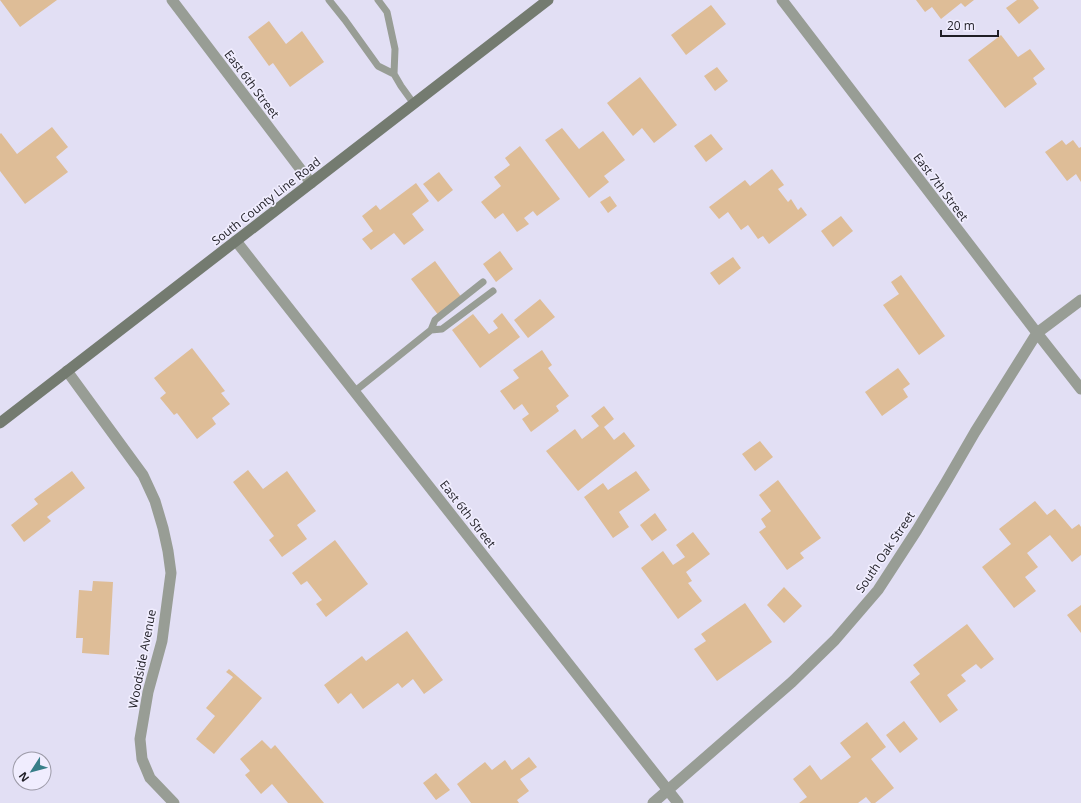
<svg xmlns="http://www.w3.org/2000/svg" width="1081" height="803" font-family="'Open Sans',sans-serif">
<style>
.building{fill:#debd97}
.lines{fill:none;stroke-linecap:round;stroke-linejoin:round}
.service{stroke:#989d95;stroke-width:7}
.minor{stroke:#989d95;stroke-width:11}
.tertiary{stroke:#989d95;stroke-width:11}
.secondary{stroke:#747b70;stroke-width:11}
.labels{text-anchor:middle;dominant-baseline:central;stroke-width:3.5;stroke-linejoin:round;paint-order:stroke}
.street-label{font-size:12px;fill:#1f1e25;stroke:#f0edfe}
</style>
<rect width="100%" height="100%" fill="#e2dff4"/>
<path class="building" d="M 0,0 L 57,0 L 20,27 Z
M 916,0 L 974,0 L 965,7 L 961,3 L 941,19 L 932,7 L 925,12 Z
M 1017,0 L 1033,0 L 1039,8 L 1019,24 L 1006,8 Z
M 711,5 L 726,24 L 686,55 L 671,35 Z
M 269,21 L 286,44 L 302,31 L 324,62 L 290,87 L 273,63 L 269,66 L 248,37 Z
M 1001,35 L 1018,57 L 1030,49 L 1045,69 L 1033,78 L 1037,84 L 1005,108 L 968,60 Z
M 717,67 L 728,81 L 715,91 L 704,76 Z
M 640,77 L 677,125 L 654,143 L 642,128 L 633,136 L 607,103 Z
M 52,127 L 68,147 L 56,157 L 68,172 L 25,204 L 0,171 L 0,134 L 1,133 L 17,154 Z
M 562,128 L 579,149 L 603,131 L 625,160 L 604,176 L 609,182 L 589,198 L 545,140 Z
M 711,134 L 723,149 L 706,162 L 694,146 Z
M 1062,140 L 1066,145 L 1073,140 L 1079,148 L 1081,147 L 1081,182 L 1076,174 L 1067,181 L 1045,152 Z
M 520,146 L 560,199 L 537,216 L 533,211 L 524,218 L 529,224 L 517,232 L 503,213 L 495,219 L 481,202 L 501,186 L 494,177 L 510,165 L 505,158 Z
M 772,169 L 784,185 L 778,189 L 788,202 L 791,199 L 798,210 L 801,207 L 807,215 L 769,244 L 763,236 L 758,239 L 748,225 L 741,230 L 728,212 L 719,219 L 709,207 L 745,180 L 750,186 Z
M 439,172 L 453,190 L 438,202 L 423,184 Z
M 416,183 L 429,201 L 412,214 L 424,230 L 404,245 L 394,233 L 371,250 L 362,239 L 373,231 L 362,216 L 376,205 L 380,210 Z
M 610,196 L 617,206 L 608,213 L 600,202 Z
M 841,216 L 853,231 L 833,247 L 821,231 Z
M 500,251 L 513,269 L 496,282 L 483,264 Z
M 733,257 L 741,268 L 719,285 L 710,273 Z
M 435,261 L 462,298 L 439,316 L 411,279 Z
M 901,275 L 945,336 L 919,355 L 883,305 L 899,294 L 891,282 Z
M 540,299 L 555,317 L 528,338 L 514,320 Z
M 502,313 L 520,337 L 480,368 L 452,330 L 473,314 L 489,334 L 498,328 L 493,321 Z
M 192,348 L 225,391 L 221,393 L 230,404 L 212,418 L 216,424 L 197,439 L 177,413 L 174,415 L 160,398 L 166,393 L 154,378 Z
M 542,350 L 552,365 L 548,368 L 569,396 L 556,406 L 559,411 L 531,432 L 522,419 L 529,414 L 522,404 L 514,410 L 500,391 L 519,378 L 513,370 Z
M 898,368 L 910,384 L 903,389 L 908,397 L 882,416 L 865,392 Z
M 604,406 L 614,419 L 604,427 L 614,440 L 624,432 L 635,446 L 578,491 L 546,451 L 575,429 L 582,439 L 599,426 L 591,416 Z
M 760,441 L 773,457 L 755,471 L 742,454 Z
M 248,470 L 263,489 L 287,471 L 316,511 L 297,525 L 307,539 L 282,557 L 269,540 L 274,536 L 233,482 Z
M 72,471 L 85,488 L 47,517 L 51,521 L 24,542 L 11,525 L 38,504 L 34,499 Z
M 636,471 L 650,490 L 619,512 L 629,527 L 613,538 L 584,497 L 603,483 L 608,490 Z
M 778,480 L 821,538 L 800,553 L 804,558 L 787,570 L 759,532 L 766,527 L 761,519 L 771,511 L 759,495 Z
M 1035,501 L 1047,515 L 1055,509 L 1072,529 L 1079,524 L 1081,527 L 1081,555 L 1072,562 L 1050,535 L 1027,553 L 1038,567 L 1025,577 L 1036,591 L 1014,608 L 982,567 L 1011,544 L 999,529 Z
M 655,513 L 667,530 L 652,541 L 640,525 Z
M 693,532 L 710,554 L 686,572 L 692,581 L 688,583 L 702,601 L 678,619 L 641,568 L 663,551 L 673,565 L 685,557 L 676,545 Z
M 335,540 L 368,584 L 326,617 L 316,604 L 322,600 L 307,581 L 301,585 L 292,573 Z
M 93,581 L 113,582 L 109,655 L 82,653 L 83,638 L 76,638 L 79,590 L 92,591 Z
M 784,587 L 802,606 L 784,623 L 767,605 Z
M 745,603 L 772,642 L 717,681 L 694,649 L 706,641 L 701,634 Z
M 1081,605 L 1081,633 L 1067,615 Z
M 967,624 L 994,659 L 981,669 L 976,664 L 961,675 L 966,681 L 947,695 L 958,710 L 940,723 L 910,682 L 920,674 L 913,665 Z
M 407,631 L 443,680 L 424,694 L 413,679 L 402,688 L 398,683 L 363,709 L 351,693 L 338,704 L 324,685 L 362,656 L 366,661 Z
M 229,669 L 262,698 L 214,754 L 196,739 L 215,716 L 206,708 L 233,677 L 226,672 Z
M 904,721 L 918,739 L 900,753 L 886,735 Z
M 867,722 L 886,747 L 871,759 L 894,788 L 875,803 L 871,803 L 866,797 L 858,803 L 799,803 L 807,797 L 793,779 L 810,765 L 821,780 L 851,757 L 840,743 Z
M 262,740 L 271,749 L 275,745 L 324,803 L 288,803 L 272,784 L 261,794 L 245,775 L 250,771 L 240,759 Z
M 529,757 L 537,767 L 520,779 L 529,791 L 517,800 L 519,803 L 471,803 L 457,784 L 485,762 L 492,770 L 505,760 L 512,770 Z
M 436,773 L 450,790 L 436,800 L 423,783 Z"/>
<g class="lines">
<path class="service" d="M 329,0 L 345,20 L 378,66 L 394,74
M 378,0 L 387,12 L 395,49 L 394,74 L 401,86 L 414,104
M 431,330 L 442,329 L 493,291
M 355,391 L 431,330 L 435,320 L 483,282"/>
<path class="minor" d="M 172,0 L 311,183
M 782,0 L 1037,333 L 1081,389
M 67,371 L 143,475 L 155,501 L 163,528 L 168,551 L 171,573 L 162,641 L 148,692 L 140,739 L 142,759 L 150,778 L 174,803
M 653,803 L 792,682 L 835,640 L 878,590 L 917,530 L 946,482 L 975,432 L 1037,333 L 1081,300"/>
<path class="tertiary" d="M 236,241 L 678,803"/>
<path class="secondary" d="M 0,423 L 548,0"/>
</g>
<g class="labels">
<g class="street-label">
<text transform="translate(252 84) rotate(53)">East 6th Street</text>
<text transform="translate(941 187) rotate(53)">East 7th Street</text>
<text transform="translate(266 201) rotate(-38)">South County Line Road</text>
<text transform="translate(468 514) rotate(52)">East 6th Street</text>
<text transform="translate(885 552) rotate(-56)">South Oak Street</text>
<text transform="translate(142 659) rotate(-79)">Woodside Avenue</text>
</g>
</g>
<g transform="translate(32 771) rotate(234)"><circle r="19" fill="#f0edfe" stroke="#9c9aa7"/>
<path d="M0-3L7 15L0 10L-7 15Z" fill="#377e88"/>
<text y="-6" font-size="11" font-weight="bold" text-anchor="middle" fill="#1f1e25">N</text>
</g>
<path d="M941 30v6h57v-6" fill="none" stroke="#1f1e25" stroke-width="2"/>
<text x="947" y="30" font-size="12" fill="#1f1e25" stroke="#f0edfe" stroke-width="3" paint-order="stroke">20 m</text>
</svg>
